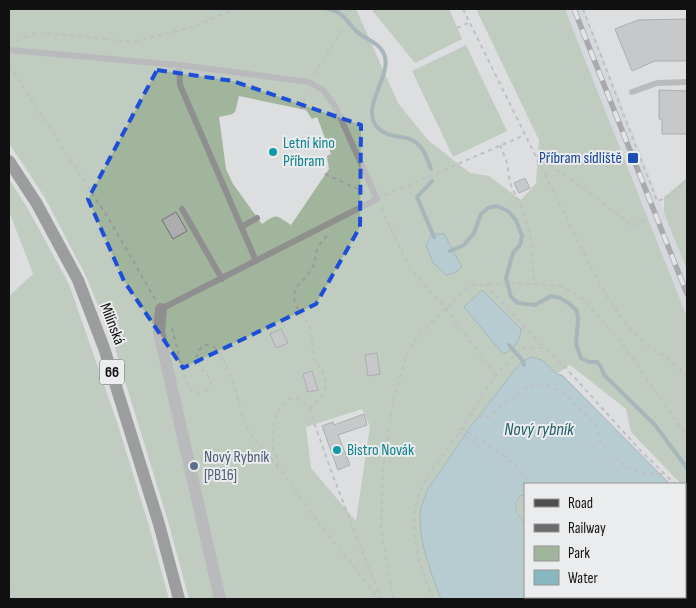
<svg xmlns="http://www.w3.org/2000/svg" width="696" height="608" font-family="'Sofia Sans Condensed',sans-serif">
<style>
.built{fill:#cdd2da}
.green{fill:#a0b59c;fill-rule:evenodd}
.water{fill:#89b7bf;stroke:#65858b}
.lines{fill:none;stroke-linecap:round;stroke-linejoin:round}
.stream{stroke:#65858b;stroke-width:4}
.building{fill:#acadaf;stroke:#717273}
.path{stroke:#999a9c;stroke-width:2;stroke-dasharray:4 4;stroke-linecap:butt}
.service{stroke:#8f8f8f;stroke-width:6}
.minor{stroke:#8f8f8f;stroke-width:12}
.primary{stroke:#4f504e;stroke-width:12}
.rail-casing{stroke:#6a6a6c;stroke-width:5.5}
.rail{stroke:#ebeced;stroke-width:4;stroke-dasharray:11;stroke-linecap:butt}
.marked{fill:none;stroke:#1d4ed8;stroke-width:4;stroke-dasharray:10 6;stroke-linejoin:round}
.culture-dot{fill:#0f9aa8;stroke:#ebeced;stroke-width:2}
.transit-dot{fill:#1a4fb4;stroke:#ebeced;stroke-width:2}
.service-dot{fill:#5c6f8a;stroke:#ebeced;stroke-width:2}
.labels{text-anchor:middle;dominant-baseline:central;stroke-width:4;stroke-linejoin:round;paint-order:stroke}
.shield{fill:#ebeced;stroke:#525354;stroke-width:1}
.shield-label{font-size:15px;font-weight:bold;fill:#111112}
.culture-label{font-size:16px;fill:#0d838f;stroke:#ebeced;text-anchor:start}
.transit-label{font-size:16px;fill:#164399;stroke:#ebeced;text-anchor:end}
.street-label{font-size:16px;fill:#111112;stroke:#ebeced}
.service-label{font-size:16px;fill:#4e5e75;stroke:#ebeced;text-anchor:start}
.water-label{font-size:18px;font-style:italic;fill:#215f69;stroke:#ebeced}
</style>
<rect width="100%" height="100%" fill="#dddee0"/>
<path class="built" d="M 565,9 L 584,9 L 687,270 L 687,317 Z"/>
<path class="green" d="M 9,9 L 356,9 L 398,103 L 428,140 L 470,173 L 489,176 L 521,200 L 536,183 L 539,140 L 476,9 L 565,9 L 687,317 L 687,490 L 685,488 L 685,484 L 681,484 L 631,432 L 626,409 L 570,365 L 557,374 L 542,360 L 518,366 L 471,426 L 428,489 L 421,508 L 421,528 L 425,552 L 441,599 L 189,599 L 168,521 L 114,345 L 86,276 L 45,198 L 9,143 ZM 239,96 L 306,110 L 312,119 L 317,117 L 331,154 L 327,156 L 329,169 L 291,225 C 275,215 278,213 262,224 L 233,184 L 226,169 L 219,117 C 239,113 234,115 239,96 ZM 362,409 L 370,426 L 356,521 L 311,468 L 306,427 Z
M 371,9 L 449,9 L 462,39 L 415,63 Z
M 466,45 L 507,131 L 453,157 L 412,71 Z
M 687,178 L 687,270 L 664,213 L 664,197 Z
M 9,179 L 28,209 L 69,284 L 118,425 L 149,526 L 169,599 L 9,599 L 9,296 L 33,274 L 9,211 Z
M 525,495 L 525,524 C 518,513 514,508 520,496 Z"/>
<path class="water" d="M 432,234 L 444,234 L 462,267 L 454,273 L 446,275 L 433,263 L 426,245 Z
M 482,290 L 521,329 C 520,341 514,350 503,354 L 464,307 Z
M 532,357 L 542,360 L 557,374 L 562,375 L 670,484 L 525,484 L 525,495 L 520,496 L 516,504 L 517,512 L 525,524 L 525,597 L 685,597 L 685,499 L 687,502 L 687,599 L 441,599 C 431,573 416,535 421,507 C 423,501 426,495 428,489 L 471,426 L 518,366 L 523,361 Z"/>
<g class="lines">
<path class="stream" d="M 328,9 C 344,12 345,20 356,31 C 363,38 375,41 381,49 C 399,71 357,106 378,128 C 389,140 408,133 419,145 C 425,151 428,160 431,169
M 432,181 L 417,197 L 434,237
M 450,251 L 464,245 L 474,233 L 481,214 L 488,208 L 497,206 L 508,211 L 516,220 L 522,236 L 520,245 L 513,253 L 506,278 L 511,297 L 518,303 L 535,305 L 551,296 L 560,298 L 570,304 L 577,311 L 578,320 L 576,344 L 581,358 L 589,362 L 597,362 L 601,367 L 604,375 L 655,425 L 687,468
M 509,345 L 523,361 L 524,365"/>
</g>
<path class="building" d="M 687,19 L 687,61 L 655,61 L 632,71 L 615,29 L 638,20 Z
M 659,90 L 687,91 L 687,134 L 662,134 L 662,119 L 659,119 Z
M 525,178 L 530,188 L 519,193 L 514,183 Z
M 176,212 L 187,231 L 173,239 L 162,220 Z
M 281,329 L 288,343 L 276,348 L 270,334 Z
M 377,353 L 380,374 L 368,376 L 365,355 Z
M 312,371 L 318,390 L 308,392 L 303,374 Z
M 364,414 L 367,425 L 338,435 L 350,465 L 338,470 L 322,426 L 333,422 L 334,425 Z"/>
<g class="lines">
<path class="path" d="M 463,9 L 593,272 C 607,297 622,323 644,342 C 658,353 675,363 687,376
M 583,9 L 657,201 L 667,198 L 687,181
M 457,28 L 470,22
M 17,41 L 38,32 L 132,42 L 196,26 L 235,9
M 9,65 L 110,221 L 155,299
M 314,74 L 342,30
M 301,109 L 306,92
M 500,145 L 507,163 L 510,183 L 525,216 L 531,240 L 534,284
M 537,156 L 575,182 L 631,225 L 639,224 L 647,217
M 325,174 L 364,192
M 385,195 L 525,135
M 381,208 L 406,260 L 416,275 L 446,309 L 495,374
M 485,284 L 544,348
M 172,328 C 176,343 183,379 191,390 C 199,399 209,390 211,381 C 206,371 190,361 200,349 C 204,344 208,344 214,347 C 229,357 239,410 247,427 C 255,442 267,453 277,466 C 287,478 295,491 304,503 C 328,536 354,567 379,599
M 309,408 C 322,400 330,388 323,373 C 320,367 315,363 313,356 C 311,347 314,336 309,326 C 304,316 294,308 294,296 C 295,285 303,281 308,274 C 317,263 314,260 317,249 C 319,244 325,238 329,234
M 471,413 L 477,417 L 489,417 L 501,405 L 514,398 L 519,392 L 531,386 L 540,384 L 549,386 L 564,393 L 575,405 L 595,423 L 598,428 L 599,440 L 603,446 L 622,464 L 630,469 L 643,474 L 664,474
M 462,428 C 485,444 516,460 530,484
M 459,432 L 480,447
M 278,466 C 278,459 276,457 274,451 C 271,437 274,406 288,400 C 297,396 303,402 309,408 L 333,476 L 381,599
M 685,494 L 687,497
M 9,590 L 16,599
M 393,599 L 381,528 L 383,466 L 393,403 L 406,356 L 417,337 L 470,285 L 514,283 L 560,286 L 572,292 L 584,300 L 624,346 L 687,436
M 433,599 C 422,572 409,535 416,506 C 422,476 446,453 462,428 C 481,399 496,367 526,347 L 544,348 L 556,357 L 639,449 L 675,484"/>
<path class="service" d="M 9,50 L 179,65 L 309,82 L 323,90 L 335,106 L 377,199 L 161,309
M 179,65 L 180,85 L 256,261
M 632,92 L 657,83 L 687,82
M 182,209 L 222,279
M 241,227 L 257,218"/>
<path class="minor" d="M 161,309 L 159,332 L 220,599"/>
<path class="primary" d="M 9,161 L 37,204 L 78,280 L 104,348 L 159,524 L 179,599"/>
<g class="rail-casing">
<path id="rail" d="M 574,9 L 687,294"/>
</g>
<use href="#rail" class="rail"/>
</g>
<path d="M0 0H696V608H0ZM 157,70 L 233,81 L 361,125 L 360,227 L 316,304 L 183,368 L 124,281 L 88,199 Z" fill="#dddee0" fill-opacity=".55" fill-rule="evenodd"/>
<path class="marked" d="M 157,70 L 233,81 L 361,125 L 360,227 L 316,304 L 183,368 L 124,281 L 88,199 Z"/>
<g class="culture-dot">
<circle cx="273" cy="152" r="5"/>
<circle cx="337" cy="450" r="5"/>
</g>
<rect class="transit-dot" x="627" y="152" width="12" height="12" rx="2.5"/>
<circle class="service-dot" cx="194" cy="466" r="5"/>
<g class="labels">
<rect class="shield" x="99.5" y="359.5" width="25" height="25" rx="4"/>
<g class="shield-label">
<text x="112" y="372">66</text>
</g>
<g class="culture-label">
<text x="283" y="143">Letní kino<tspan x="283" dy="18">Příbram</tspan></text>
<text x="347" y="450">Bistro Novák</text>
</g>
<g class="transit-label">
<text x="622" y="158">Příbram sídliště</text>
</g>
<g class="street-label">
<text transform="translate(112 324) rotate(69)">Milínská</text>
</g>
<g class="service-label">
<text x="204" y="457">Nový Rybník<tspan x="204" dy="18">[PB16]</tspan></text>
</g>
<g class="water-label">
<text x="539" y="429">Nový rybník</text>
</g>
</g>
<rect width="696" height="608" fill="none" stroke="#111112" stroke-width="20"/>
<rect x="524" y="483" width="162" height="115" fill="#ebeced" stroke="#949495"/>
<rect x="534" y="499" width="25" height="8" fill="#4f504e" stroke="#949495"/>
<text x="568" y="508" font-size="15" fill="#111112">Road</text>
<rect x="534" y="524" width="25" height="8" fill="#6a6a6c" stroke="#949495"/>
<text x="568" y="533" font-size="15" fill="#111112">Railway</text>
<rect x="534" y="546" width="25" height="15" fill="#a0b59c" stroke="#949495"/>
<text x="568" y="558" font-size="15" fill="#111112">Park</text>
<rect x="534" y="570" width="25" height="15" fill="#89b7bf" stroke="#949495"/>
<text x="568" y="583" font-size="15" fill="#111112">Water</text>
</svg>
